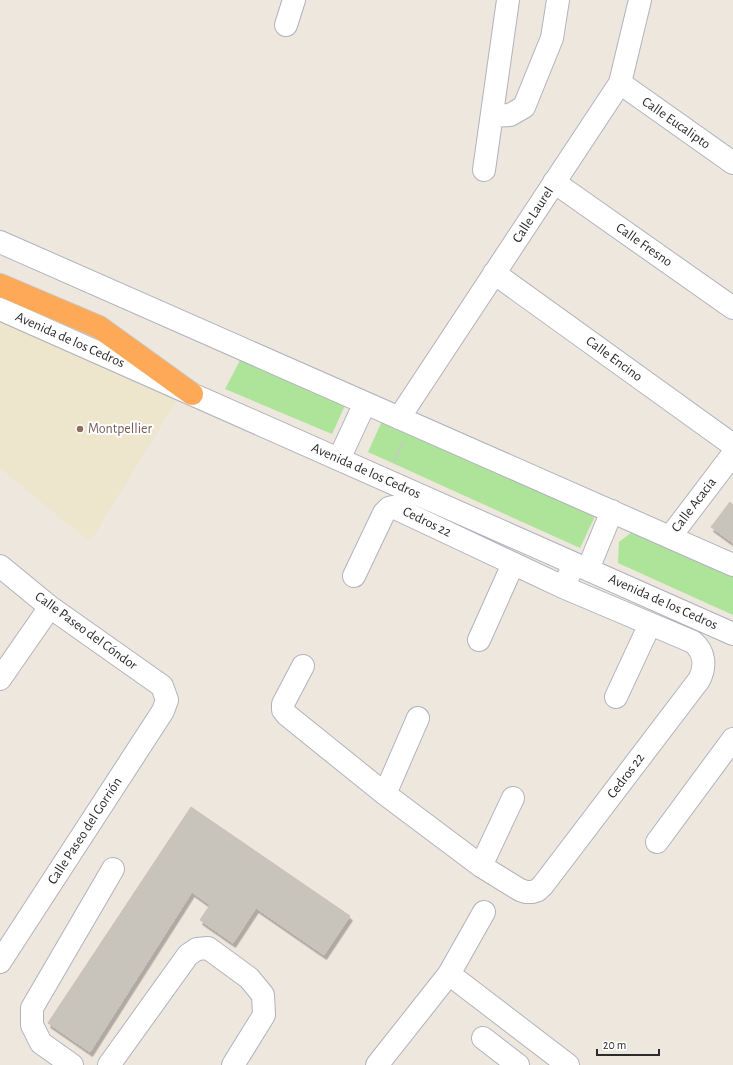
<svg xmlns="http://www.w3.org/2000/svg" width="733" height="1065" font-family="'Alegreya Sans',sans-serif">
<style>
.education{fill:#eee5cd}
.green{fill:#aee39a}
.building{fill:#c8c4bc;stroke:#c8c3b7;filter:url(#shadow)}
.lines{fill:none;stroke-linecap:round;stroke-linejoin:round}
.minor-casing{stroke:#b1b2be;stroke-width:24}
.highway-casing{stroke:#c8c8c8;stroke-width:24}
.path{stroke:#c8c8c8;stroke-width:2.5;stroke-dasharray:3 2;stroke-linecap:butt}
.minor{stroke:#fff;stroke-width:22}
.highway{stroke:#fda957;stroke-width:22}
.education-dot{fill:#8d6e63;stroke:#fff;stroke-width:1.5}
.labels{text-anchor:middle;dominant-baseline:central;stroke-width:4;stroke-linejoin:round;paint-order:stroke}
.street-label{font-size:14px;fill:#2b2b2b;stroke:#fff}
.education-label{font-size:14px;fill:#785e54;stroke:#fff;text-anchor:start}
</style>
<defs>
<filter id="shadow"><feDropShadow dx="2.5" dy="4.5" stdDeviation="0" flood-color="#0004"/></filter>
</defs>
<rect width="100%" height="100%" fill="#ede7dd"/>
<path class="education" d="M 0,309 L 183,390 L 90,542 L 0,468 Z"/>
<path class="green" d="M 243,355 L 346,403 L 332,434 L 225,389 Z
M 383,419 L 596,514 L 580,548 L 368,452 Z
M 632,532 L 733,576 L 733,615 L 618,563 L 619,542 Z"/>
<path class="building" d="M 730,502 L 733,505 L 733,543 L 711,527 Z
M 191,807 L 350,916 L 324,955 L 256,908 L 233,943 L 200,920 L 210,905 L 192,892 L 90,1052 L 48,1023 Z"/>
<g class="lines">
<g class="minor-casing">
<path id="minor" d="M 286,25 L 294,0
M 620,83 L 733,163
M 492,116 L 510,115 L 524,107 L 552,38 L 558,0
M 484,170 L 508,0
M 554,182 L 733,308
M 0,242 L 733,565
M 494,273 L 733,445
M 0,309 L 733,634
M 399,418 L 620,83 L 640,0
M 339,459 L 365,403
M 670,537 L 733,454
M 0,566 L 50,607 L 162,686 L 167,700 L 163,711 L 0,962
M 588,569 L 612,511
M 354,576 L 384,513 L 389,508 L 393,507 L 563,587 L 570,573
M 479,640 L 513,564
M 303,666 L 283,704 L 283,710 L 287,715 L 385,794 L 481,866 L 520,890 L 526,892 L 532,892 L 538,890 L 543,885 L 699,680 C 706,667 705,652 693,642 L 563,587
M 0,679 L 50,607
M 616,697 L 650,624
M 385,794 L 418,718
M 657,842 L 733,739
M 481,866 L 513,798
M 449,974 L 568,1065
M 483,1038 L 518,1065
M 72,1065 L 41,1043 L 32,1025 L 32,1008 L 113,869
M 109,1065 L 188,955 L 197,949 L 208,948 L 249,978 L 263,995 L 264,1015 L 233,1065
M 377,1065 L 449,974 L 484,912"/>
</g>
<g class="highway-casing">
<path id="highway" d="M 0,285 L 99,327 L 192,394"/>
</g>
<path class="path" d="M 394,461 L 403,442"/>
<use href="#minor" class="minor"/>
<use href="#highway" class="highway"/>
</g>
<circle class="education-dot" cx="80" cy="429" r="4"/>
<g class="labels">
<g class="street-label">
<text transform="translate(676 123) rotate(35)">Calle Eucalipto</text>
<text transform="translate(533 215) rotate(-57)">Calle Laurel</text>
<text transform="translate(644 245) rotate(35)">Calle Fresno</text>
<text transform="translate(70 340) rotate(24)">Avenida de los Cedros</text>
<text transform="translate(614 359) rotate(36)">Calle Encino</text>
<text transform="translate(366 471) rotate(24)">Avenida de los Cedros</text>
<text transform="translate(694 505) rotate(-53)">Calle Acacia</text>
<text transform="translate(427 522) rotate(26)">Cedros 22</text>
<text transform="translate(663 602) rotate(24)">Avenida de los Cedros</text>
<text transform="translate(86 631) rotate(36)">Calle Paseo del Cóndor</text>
<text transform="translate(626 776) rotate(-53)">Cedros 22</text>
<text transform="translate(85 831) rotate(-57)">Calle Paseo del Gorrión</text>
</g>
<g class="education-label">
<text x="88" y="429">Montpellier</text>
</g>
</g>
<path d="M597 1049v6h62v-6" fill="none" stroke="#2b2b2b" stroke-width="2"/>
<text x="603" y="1049" font-size="12" fill="#2b2b2b" stroke="#ffffff" stroke-width="3" paint-order="stroke">20 m</text>
</svg>
